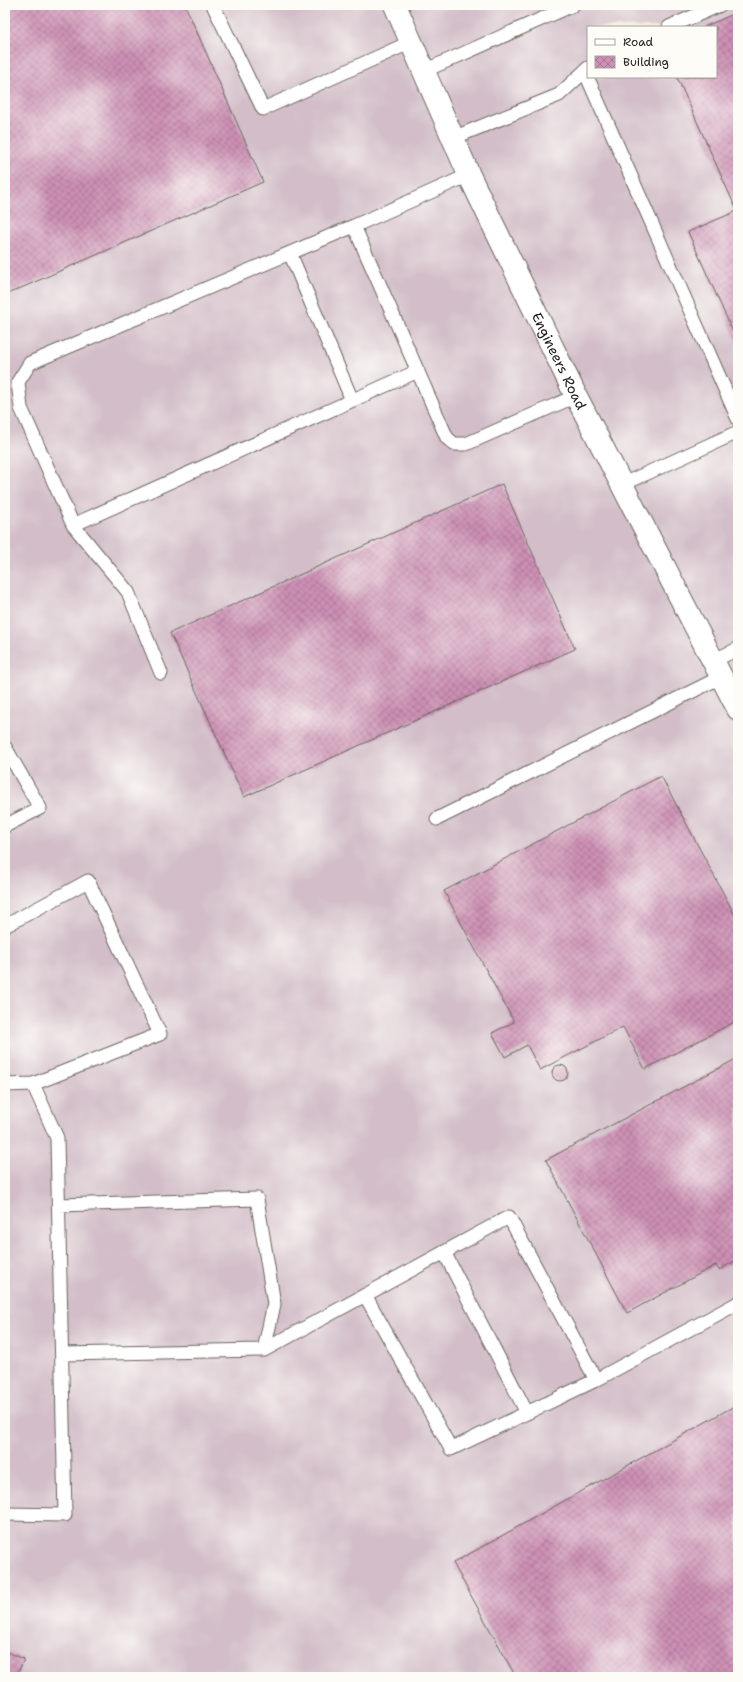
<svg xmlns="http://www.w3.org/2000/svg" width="743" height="1682" font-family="'Shantell Sans',sans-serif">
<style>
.industrial{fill:#d2bdc8;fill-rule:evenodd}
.building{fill:url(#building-cross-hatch)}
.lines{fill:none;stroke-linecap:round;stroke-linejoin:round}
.lane-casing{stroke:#68645d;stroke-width:15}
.street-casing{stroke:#68645d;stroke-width:24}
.lane{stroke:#fff;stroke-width:13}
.street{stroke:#fff;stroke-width:22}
.labels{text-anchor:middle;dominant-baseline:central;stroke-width:3.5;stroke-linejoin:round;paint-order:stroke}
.street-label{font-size:14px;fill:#1c1c1c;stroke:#fdfcf7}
</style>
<defs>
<pattern id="building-cross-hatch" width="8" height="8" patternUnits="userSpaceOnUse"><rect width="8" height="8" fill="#cd90b4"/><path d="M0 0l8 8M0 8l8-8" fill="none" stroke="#a67592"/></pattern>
</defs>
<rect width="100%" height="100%" fill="#fdfcf7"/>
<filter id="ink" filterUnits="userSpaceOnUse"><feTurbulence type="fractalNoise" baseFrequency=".025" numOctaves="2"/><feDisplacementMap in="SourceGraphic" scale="8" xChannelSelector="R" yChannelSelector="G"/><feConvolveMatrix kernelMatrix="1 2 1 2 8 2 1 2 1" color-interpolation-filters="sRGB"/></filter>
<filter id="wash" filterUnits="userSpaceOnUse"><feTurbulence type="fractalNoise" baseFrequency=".012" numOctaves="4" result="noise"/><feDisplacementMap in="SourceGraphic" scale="16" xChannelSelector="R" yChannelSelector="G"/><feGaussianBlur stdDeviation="0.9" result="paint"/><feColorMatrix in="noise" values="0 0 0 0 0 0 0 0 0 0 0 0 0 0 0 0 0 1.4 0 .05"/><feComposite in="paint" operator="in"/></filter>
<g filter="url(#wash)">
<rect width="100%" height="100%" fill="#f6ead5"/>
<path class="industrial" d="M 5,5 L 738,5 L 738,1677 L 5,1677 ZM 588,27 L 716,27 L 716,77 L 588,77 Z"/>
<g id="blocks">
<path class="building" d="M 5,5 L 185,5 L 263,182 L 5,295 Z
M 738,12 L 738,343 L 688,232 L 737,211 L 677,77 L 716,77 L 716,27 L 704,27 Z
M 502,484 L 575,649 L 244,797 L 170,633 Z
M 661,776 L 738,921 L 738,1020 L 645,1069 L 623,1027 L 540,1070 L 527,1045 L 505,1057 L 492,1033 L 514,1022 L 444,891 Z
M 738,1058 L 738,1259 L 719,1270 L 716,1265 L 627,1313 L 546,1160 Z
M552 1073a8 8 0 1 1 16 0a8 8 0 1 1-16 0Z
M 738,1404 L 738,1677 L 516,1677 L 453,1563 Z
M 5,1651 L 24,1659 L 16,1677 L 5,1677 Z"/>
</g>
</g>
<g filter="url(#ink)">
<use href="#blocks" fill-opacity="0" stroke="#68645d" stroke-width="1"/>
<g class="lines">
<g class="lane-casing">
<path id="lane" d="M 213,5 L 263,109 L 411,42
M 669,27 L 720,5
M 424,71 L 573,5
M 585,72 L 738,419
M 453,138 L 559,95 L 588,68
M 469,175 L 354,226 L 447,438 L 454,444 L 466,444 L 576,396
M 290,253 L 352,400
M 621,485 L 738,432
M 73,525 L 418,371
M 712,661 L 738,649
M 161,673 L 128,592 L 73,525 L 21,408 L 18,382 L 30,363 L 354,226
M 5,747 L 40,808 L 5,826
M 437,819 L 721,677
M 5,926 L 88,881 L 160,1034 L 33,1084 L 57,1138 L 65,1515 L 5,1514
M 5,1085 L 33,1084
M 59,1205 L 257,1199 L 274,1304 L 264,1350
M 444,1252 L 527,1413
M 365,1295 L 451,1449 L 596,1380
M 62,1354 L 264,1350 L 509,1217 L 596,1380 L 738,1303"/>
</g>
<g class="street-casing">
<g id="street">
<path id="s1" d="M 395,5 L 469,175 L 576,396 L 738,709"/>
</g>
</g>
<use href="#lane" class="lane"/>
<use href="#street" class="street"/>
</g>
</g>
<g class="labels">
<g class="street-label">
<text stroke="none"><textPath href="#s1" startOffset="392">Engineers Road</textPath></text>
</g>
</g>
<rect width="743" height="1682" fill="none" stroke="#fdfcf7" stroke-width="20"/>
<rect x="587" y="26" width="130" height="52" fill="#fdfcf7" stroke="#a3a29f"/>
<rect x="595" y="39" width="20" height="6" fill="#ffffff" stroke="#a3a29f"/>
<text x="623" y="46" font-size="12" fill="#1c1c1c">Road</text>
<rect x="595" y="56" width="20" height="12" fill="url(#building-cross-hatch)" stroke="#a3a29f"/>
<text x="623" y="66" font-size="12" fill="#1c1c1c">Building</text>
</svg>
